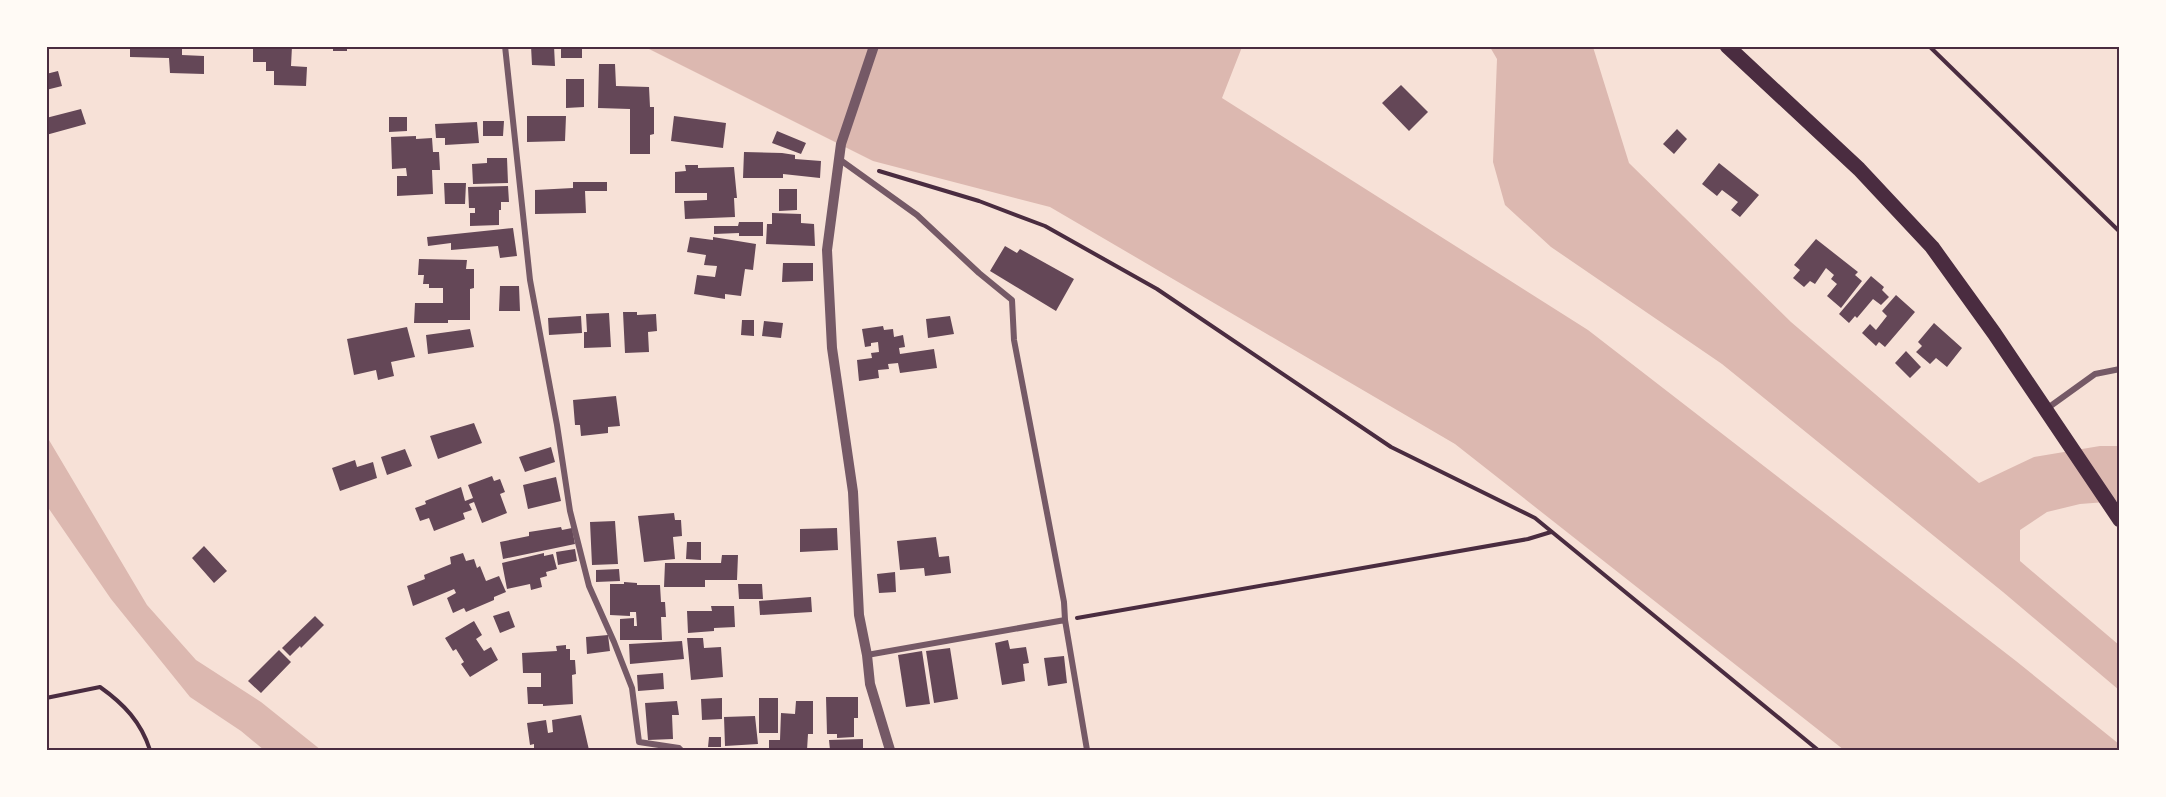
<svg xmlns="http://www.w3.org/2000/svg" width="2166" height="797" font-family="Georgia,serif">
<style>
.water{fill:#dcb8b0}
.building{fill:#644757}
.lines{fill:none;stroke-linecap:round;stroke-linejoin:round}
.path{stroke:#4a2c40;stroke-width:4}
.minor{stroke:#755966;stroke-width:6}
.tertiary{stroke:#755966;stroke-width:10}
.primary{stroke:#4a2c40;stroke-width:15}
.neatline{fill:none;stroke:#4a2c40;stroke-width:2}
</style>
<rect width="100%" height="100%" fill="#f7e1d7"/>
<path class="water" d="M 645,47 L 1242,47 L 1222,98 L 1588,330 L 2016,661 L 2119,744 L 2119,750 L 1844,750 L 1455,444 L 1050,207 L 873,161 Z
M 1490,47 L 1593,47 L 1629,163 L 1791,322 L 1979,483 L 2034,457 L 2100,446 L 2119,446 L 2119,501 L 2080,504 L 2047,512 L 2020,530 L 2020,561 L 2119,645 L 2119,690 L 2003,592 L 1722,364 L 1551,247 L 1505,205 L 1493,162 L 1497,59 Z
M 46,435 L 147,605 L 196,660 L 261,702 L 321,750 L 264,750 L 241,731 L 190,697 L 111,599 L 47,506 Z"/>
<path class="building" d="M 130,46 L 182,46 L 182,55 L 204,56 L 204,74 L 170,73 L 169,58 L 130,57 Z
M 253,46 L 292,46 L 291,66 L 307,67 L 306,86 L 274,85 L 274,71 L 266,71 L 266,62 L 253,62 Z
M 333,46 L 347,46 L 347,51 L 333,51 Z
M 531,46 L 554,46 L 555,66 L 532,65 Z
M 561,46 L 582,46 L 582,58 L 561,58 Z
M 599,64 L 615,64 L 616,86 L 649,87 L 650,107 L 654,107 L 654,134 L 650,135 L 650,154 L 630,154 L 630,109 L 598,108 Z
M 58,71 L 62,86 L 46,90 L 46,74 Z
M 566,79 L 584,79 L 584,107 L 566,108 Z
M 1401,85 L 1428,112 L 1409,131 L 1382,103 Z
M 81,109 L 86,124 L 46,135 L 46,118 Z
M 527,116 L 566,116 L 565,141 L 527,142 Z
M 674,116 L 726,123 L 723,148 L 671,141 Z
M 389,117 L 407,117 L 407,131 L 389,132 Z
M 483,121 L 504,121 L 503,136 L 483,136 Z
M 477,122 L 479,143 L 445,145 L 445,138 L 436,138 L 435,124 Z
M 1677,129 L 1687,139 L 1674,154 L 1663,144 Z
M 777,131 L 806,143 L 801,154 L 772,143 Z
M 416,136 L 416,139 L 432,138 L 433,152 L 439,152 L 440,170 L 432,170 L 433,194 L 397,196 L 397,176 L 407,176 L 406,168 L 392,169 L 391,137 Z
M 744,152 L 782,153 L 795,155 L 795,159 L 821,161 L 820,178 L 783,174 L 783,178 L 743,178 Z
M 487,158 L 507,158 L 508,183 L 473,184 L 472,164 L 487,163 Z
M 1719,163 L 1759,195 L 1740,217 L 1731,210 L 1738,202 L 1722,190 L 1717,196 L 1702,184 Z
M 685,165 L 698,165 L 698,168 L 734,167 L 737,198 L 734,198 L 735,217 L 685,219 L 684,201 L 707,200 L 707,193 L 675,193 L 675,172 L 686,171 Z
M 573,182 L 607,182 L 607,191 L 585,191 L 586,213 L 535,214 L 535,190 L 573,188 Z
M 444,183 L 466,183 L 465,204 L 445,204 Z
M 508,186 L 509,202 L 501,202 L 501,210 L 499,210 L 499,225 L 470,226 L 470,213 L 475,213 L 475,208 L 469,208 L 468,187 Z
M 779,189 L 797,189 L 797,210 L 779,211 Z
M 772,213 L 801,214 L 801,223 L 814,224 L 815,246 L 766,244 L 767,224 L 772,224 Z
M 739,222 L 763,222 L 763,236 L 739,236 L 739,233 L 714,234 L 714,226 L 738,226 Z
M 513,228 L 517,256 L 500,258 L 498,246 L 451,250 L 451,243 L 428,246 L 427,237 Z
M 690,237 L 713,240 L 713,237 L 756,244 L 753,270 L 745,269 L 741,296 L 725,294 L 725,299 L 694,294 L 697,275 L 715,277 L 717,266 L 704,265 L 706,255 L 687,252 Z
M 1816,239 L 1858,272 L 1855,275 L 1862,281 L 1841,308 L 1827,296 L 1837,284 L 1831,279 L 1834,275 L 1826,268 L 1815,284 L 1810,281 L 1804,287 L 1793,278 L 1800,270 L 1794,265 Z
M 1005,246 L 1017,253 L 1020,249 L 1074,279 L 1056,311 L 990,271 Z
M 419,259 L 467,260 L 466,269 L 474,269 L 474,288 L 470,289 L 470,320 L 448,320 L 448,323 L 414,323 L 415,303 L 443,303 L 443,288 L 429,288 L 429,284 L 423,284 L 424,275 L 418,275 Z
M 783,263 L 813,263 L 813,281 L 782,282 Z
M 1871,276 L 1884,287 L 1882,290 L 1889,297 L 1881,305 L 1873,299 L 1857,318 L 1855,316 L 1849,323 L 1839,314 Z
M 500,286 L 519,286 L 520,311 L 499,311 Z
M 1896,295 L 1915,312 L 1885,347 L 1879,342 L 1876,346 L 1862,333 L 1870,324 L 1876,330 L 1887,316 L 1882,311 Z
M 623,312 L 637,312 L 637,315 L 656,314 L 657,331 L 648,332 L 649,352 L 625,353 Z
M 609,313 L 611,347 L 584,348 L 584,332 L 587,332 L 586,314 Z
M 581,316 L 582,333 L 549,335 L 548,318 Z
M 950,316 L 954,334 L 928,338 L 926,319 Z
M 742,320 L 754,320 L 754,336 L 741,335 Z
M 764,321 L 783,323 L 781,338 L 762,336 Z
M 1934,323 L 1962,348 L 1947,367 L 1936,358 L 1930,364 L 1916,352 L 1922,346 L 1918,342 Z
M 883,326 L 884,330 L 893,329 L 894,337 L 903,335 L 905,347 L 899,348 L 900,354 L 934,349 L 937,368 L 900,373 L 898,363 L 888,364 L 889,369 L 878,370 L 879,378 L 859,381 L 857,360 L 872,358 L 871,353 L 879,352 L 878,342 L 871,343 L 871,346 L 865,347 L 862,329 Z
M 407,327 L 415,357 L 391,362 L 394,376 L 378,380 L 376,370 L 354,375 L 347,339 Z
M 470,329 L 474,347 L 428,354 L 426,335 Z
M 1906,351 L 1921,367 L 1910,378 L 1895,363 Z
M 616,396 L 620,426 L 608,427 L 608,433 L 581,436 L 580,425 L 575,425 L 573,400 Z
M 474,423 L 482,443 L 438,459 L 430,436 Z
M 551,447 L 555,462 L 525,472 L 519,457 Z
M 405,449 L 412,466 L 387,475 L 381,457 Z
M 355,460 L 357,467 L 373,462 L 377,478 L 340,491 L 332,468 Z
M 492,476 L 494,481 L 500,479 L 505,492 L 500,494 L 507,513 L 482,523 L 474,502 L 469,504 L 472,510 L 463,513 L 465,519 L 434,531 L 429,518 L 420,521 L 415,508 L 426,504 L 425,501 L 461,487 L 465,501 L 473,498 L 468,485 Z
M 556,477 L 561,501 L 528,509 L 523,485 Z
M 674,513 L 675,520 L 681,520 L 682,536 L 673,537 L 675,559 L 644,562 L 638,516 Z
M 615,521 L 618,564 L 592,565 L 590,522 Z
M 561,527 L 562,530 L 572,528 L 575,544 L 503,559 L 500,542 L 529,536 L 529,532 Z
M 837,528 L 838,550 L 800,552 L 800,529 Z
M 936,537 L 939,557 L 949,556 L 951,573 L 925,576 L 924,568 L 900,570 L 897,541 Z
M 687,542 L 701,542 L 701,560 L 686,559 Z
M 204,546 L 227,571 L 214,583 L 192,558 Z
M 575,549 L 577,561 L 558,565 L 556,552 Z
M 463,553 L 466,561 L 474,559 L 477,568 L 480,566 L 486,581 L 499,576 L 506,592 L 494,597 L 494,600 L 466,612 L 464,608 L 453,613 L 447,598 L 456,593 L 454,589 L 413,606 L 407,586 L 425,579 L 424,575 L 451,564 L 450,557 Z
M 544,553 L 544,556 L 553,554 L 557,569 L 546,572 L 547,576 L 540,578 L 542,587 L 531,590 L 530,584 L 507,589 L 502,563 Z
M 722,555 L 738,555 L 737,580 L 705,580 L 705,587 L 664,587 L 665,563 L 721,563 Z
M 619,569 L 620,581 L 596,582 L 596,570 Z
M 895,572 L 896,592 L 879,593 L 877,574 Z
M 624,582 L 637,583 L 637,585 L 660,585 L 661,602 L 665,602 L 666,617 L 661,617 L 662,640 L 620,640 L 620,619 L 634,618 L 634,626 L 637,626 L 636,612 L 630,612 L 630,616 L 610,615 L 610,584 L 624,584 Z
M 738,584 L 762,584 L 763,599 L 739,599 Z
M 811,597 L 812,612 L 760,615 L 759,601 Z
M 711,606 L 734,606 L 735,627 L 714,628 L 714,631 L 688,633 L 687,611 L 712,611 Z
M 509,611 L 515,627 L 500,633 L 493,616 Z
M 315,616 L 324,625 L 301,648 L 300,646 L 290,656 L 282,648 Z
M 474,621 L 482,635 L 476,639 L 484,651 L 491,647 L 498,660 L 470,677 L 461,664 L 464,662 L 456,649 L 453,651 L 445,638 Z
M 608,635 L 610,651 L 587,654 L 586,637 Z
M 687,638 L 703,638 L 704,648 L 721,647 L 723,677 L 691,680 Z
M 1008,640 L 1010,649 L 1026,647 L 1029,663 L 1023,664 L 1025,681 L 1002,685 L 995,643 Z
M 682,641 L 684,659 L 630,664 L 629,644 Z
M 566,645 L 566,649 L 570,649 L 570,660 L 575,660 L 576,674 L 572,675 L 573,704 L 543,706 L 543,704 L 528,704 L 527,687 L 541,687 L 541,673 L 523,673 L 522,653 L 557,651 L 556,646 Z
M 950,648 L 958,699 L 934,703 L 926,651 Z
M 279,650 L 291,662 L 261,693 L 248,681 Z
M 922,651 L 930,704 L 906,707 L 898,655 Z
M 1064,656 L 1067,683 L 1048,686 L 1044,658 Z
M 663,673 L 664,689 L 638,691 L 637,675 Z
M 826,697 L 858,697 L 858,718 L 854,718 L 854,737 L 837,738 L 837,734 L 827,734 Z
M 722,698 L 722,719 L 702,720 L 701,699 Z
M 759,698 L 778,698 L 778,733 L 759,733 Z
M 677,701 L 679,715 L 672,715 L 673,739 L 648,740 L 645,703 Z
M 796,701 L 813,701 L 813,734 L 808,734 L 807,750 L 769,750 L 769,740 L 780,740 L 781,713 L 795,714 Z
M 581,715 L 589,750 L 528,750 L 534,748 L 534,744 L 530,745 L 527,723 L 546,720 L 548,733 L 553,732 L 552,720 Z
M 755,716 L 758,744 L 725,746 L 724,717 Z
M 709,737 L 721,737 L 721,747 L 708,747 Z
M 863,739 L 863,750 L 830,750 L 829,740 Z"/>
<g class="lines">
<path class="path" d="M 1929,46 L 2120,232
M 879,171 L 979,201 L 1045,226 L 1157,289 L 1391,447 L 1535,518 L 1818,750
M 1077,618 L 1528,539 L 1551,532
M 46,698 L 100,687 C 124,704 141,722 150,750"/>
<path class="minor" d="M 505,46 L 530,280 L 557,425 L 570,511 L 589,586 L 614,642 L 632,688 L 639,742 L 679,748 L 681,750
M 839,159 L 917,215 L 979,273 L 1012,300 L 1014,340 L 1064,602 L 1065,620 L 1087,750
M 2045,410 L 2095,374 L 2120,369
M 867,655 L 1065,620"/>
<path class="tertiary" d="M 874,46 L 841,144 L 827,250 L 832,348 L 853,492 L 859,615 L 867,655 L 870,684 L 890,750"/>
<path class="primary" d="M 1727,46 L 1859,169 L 1932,247 L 1994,333 L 2120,520"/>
</g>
<rect width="2166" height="797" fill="none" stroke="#fffaf5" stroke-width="96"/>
<rect x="48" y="48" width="2070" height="701" class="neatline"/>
</svg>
